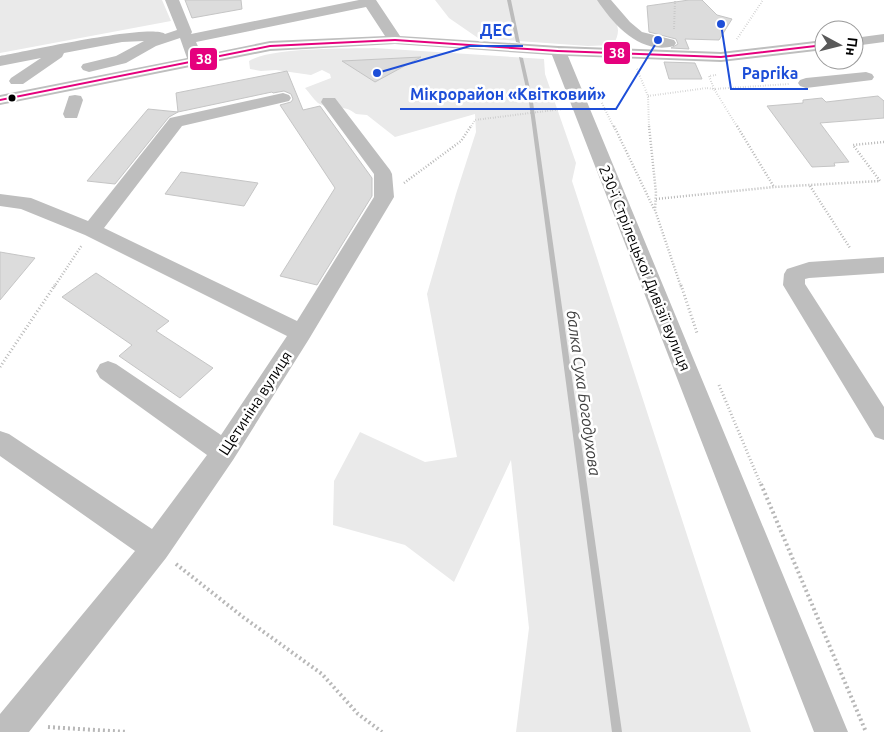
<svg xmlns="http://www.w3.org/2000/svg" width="884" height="732" font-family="Ubuntu,sans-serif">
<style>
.green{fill:#eaeaea}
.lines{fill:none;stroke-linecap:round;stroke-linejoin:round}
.stream{fill:#bcbcbc;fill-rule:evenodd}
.building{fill:#dcdcdc;stroke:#c5c5c5}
.path-far3{stroke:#b8b8b8;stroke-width:2;stroke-dasharray:0.5 2;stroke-linecap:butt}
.path-far2{stroke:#b8b8b8;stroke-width:2.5;stroke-dasharray:1 2;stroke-linecap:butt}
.path-far1{stroke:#b8b8b8;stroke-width:3;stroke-dasharray:1 2.5;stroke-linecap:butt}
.path{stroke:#b8b8b8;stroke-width:4;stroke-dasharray:2 3;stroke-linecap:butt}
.minor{fill:#bebebe;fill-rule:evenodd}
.bus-1-casing{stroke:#fff;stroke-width:4}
.bus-1{fill:#e5007d;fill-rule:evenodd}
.bus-dot{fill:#000;stroke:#fff;stroke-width:2}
.labels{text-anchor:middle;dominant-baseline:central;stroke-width:5;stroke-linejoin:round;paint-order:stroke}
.street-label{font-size:15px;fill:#000;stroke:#fff}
.water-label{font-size:16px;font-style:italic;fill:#404040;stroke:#fff}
.leader{fill:none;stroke:#1d4ed8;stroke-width:2}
.callout-dot{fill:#1d4ed8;stroke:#fff;stroke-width:2}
.callout-label{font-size:16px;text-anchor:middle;font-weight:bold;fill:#1d4ed8;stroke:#fff;stroke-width:5;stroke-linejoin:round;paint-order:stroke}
.line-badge{stroke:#fff;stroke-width:2}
.badge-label{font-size:14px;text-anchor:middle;font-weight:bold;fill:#fff}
</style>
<rect width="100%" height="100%" fill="#fff"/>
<path class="green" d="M 0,0 L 162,0 L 171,21 L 0,53 Z
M 435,0 L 598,0 C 611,15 626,25 613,45 L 588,46 L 478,38 L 449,18 Z
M 374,48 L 544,59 L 545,74 L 576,163 L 572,181 L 751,732 L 516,732 L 529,628 L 511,460 L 454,582 L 405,545 L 333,525 L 334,481 L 360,432 L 425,462 L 457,457 L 427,294 L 456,194 L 476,132 L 475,114 L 395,137 L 367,115 L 356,114 C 343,103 331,111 318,103 C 313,99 309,92 305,88 L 331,78 L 330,74 L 322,70 L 311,75 L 276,70 L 261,71 L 250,69 L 249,61 C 272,47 344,49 374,48 Z"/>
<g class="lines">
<path class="stream" d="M 507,0 L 511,0 L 520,43 L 516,42 Z
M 519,57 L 523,58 L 533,102 L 622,732 L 612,732 L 529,102 Z"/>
</g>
<path class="building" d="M 185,0 L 241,0 L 242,9 L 192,18 Z
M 689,0 L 702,0 L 717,15 L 732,19 L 719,40 L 685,39 L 689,49 L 671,48 L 678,44 L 676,39 L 649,32 L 647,6 Z
M 421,57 L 375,82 L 342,61 Z
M 664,62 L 695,63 L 702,79 L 669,79 Z
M 287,71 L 303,110 L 320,106 L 372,178 L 372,196 L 317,285 L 280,276 L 335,188 L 280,105 L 291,102 L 293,99 L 291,94 L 284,91 L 273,93 L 272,92 L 178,112 L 176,93 Z
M 878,96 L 884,101 L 884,118 L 820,123 L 849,162 L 834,163 L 835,166 L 812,167 L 767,106 L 803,103 L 803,100 L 822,98 L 826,102 Z
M 148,109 L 178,112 L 169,117 L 115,184 L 87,181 Z
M 181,172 L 258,183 L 244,206 L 165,194 Z
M 0,252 L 35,258 L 0,300 Z
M 96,273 L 169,321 L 156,331 L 213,368 L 180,398 L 119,356 L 132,345 L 62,297 Z"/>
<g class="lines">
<path class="path-far3" d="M 674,29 L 675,0
M 737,39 L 763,0
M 827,61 L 836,60
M 637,69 L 648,96 L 649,128
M 716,75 L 709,76 L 714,89 L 789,84
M 648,96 L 707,88 L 714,89 L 738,128
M 602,103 L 614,128
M 470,128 L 475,120 L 562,109"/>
<path class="path-far2" d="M 614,126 L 654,209
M 649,126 L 656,193 L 655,210 L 681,287
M 737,126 L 774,187
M 404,183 L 461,141 L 471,126
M 810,186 L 850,248
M 656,199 L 774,187 L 880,181 L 853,145 L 884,142
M 54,287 L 82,245"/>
<path class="path-far1" d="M 681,285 L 697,333
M 0,367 L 55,285
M 719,385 L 761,485"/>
<path class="path" d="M 761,484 L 866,732
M 176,564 L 243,617 L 322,674 L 358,714 L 382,732
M 48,727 L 127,732"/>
<path class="minor" d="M 165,0 L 179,0 L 192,32 L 191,34 L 359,0 L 376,0 L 400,36 L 558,46 L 721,52 L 824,40 L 824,50 L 721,62 L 568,56 L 848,732 L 814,732 L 552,55 L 395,44 L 270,51 L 0,105 L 0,95 L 187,58 L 180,38 L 156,46 L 126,63 L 89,72 L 83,70 L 81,67 L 83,64 L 116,56 L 144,41 L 122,42 L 64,53 L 62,57 L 23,84 L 11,84 L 9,81 L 11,78 L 41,58 L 0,66 L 0,56 C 24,52 151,23 165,34 L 177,30 ZM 366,7 L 385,36 L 270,41 L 202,55 L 196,42 Z
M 597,0 L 611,0 L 630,22 L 642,32 L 674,40 L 676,43 L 674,46 C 640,55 614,25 597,0 Z
M 884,34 L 884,42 L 854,46 L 854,38 Z
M 866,72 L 872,74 L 874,77 L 872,80 L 806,88 L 800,86 L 798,83 L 800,80 L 806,78 Z
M 283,93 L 289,95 L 291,98 L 289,101 L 182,126 L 104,228 L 297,321 L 374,197 L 374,174 L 321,102 L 323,98 L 335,98 L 390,170 L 392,174 L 394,197 L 309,339 L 233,460 L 166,558 L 29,732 L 0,732 L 0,714 L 135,551 L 0,456 L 0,431 L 9,434 L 152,529 L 207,455 L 100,378 L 96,371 L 100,364 L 108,361 L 116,364 L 221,435 L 287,336 L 85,235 L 21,209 L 0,206 L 0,194 L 31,198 L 88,221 L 170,118 Z
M 75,95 L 81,96 L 83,100 L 77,118 L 65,118 L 63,114 L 69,96 Z
M 884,257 L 884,273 L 809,278 L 805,279 L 805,284 L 884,407 L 884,440 L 875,437 L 783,285 L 784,274 L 787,269 L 809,262 Z"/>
<g class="bus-1-casing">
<path id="bus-1" d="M 395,39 L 558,50 L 721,56 L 824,44 L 824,46 L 721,58 L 558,52 L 395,41 L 270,47 L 0,101 L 0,99 L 270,45 Z"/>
</g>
<use href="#bus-1" class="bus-1"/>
</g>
<circle class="bus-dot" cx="12" cy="98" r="4.5"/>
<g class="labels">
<g class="street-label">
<text transform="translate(645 268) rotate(68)">230-ї Стрілецької Дивізії вулиця</text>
<text transform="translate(255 403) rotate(-57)">Щетиніна вулиця</text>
</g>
<g class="water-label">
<text transform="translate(584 393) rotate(82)">балка Суха Богодухова</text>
</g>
</g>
<path class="leader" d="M377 73L470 46H523M721 24L731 89H808M658 40L616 109H400"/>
<g class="callout-dot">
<circle cx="377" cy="73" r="5"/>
<circle cx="721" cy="24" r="5"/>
<circle cx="658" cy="40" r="5"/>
</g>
<g class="callout-label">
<text x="496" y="36">ДЕС</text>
<text x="770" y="79">Paprika</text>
<text x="508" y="100">Мікрорайон «Квітковий»</text>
</g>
<g class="line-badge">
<rect x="603" y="41" width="28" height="24" rx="5" fill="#e5007d"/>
<rect x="189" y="47" width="29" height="24" rx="5" fill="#e5007d"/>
</g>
<g class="badge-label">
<text x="617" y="58">38</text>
<text x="204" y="64">38</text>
</g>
<g transform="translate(839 45) rotate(97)"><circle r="24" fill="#ffffff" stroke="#999999"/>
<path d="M0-4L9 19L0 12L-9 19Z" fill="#595959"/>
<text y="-8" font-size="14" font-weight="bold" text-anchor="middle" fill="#000000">Пн</text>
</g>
</svg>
